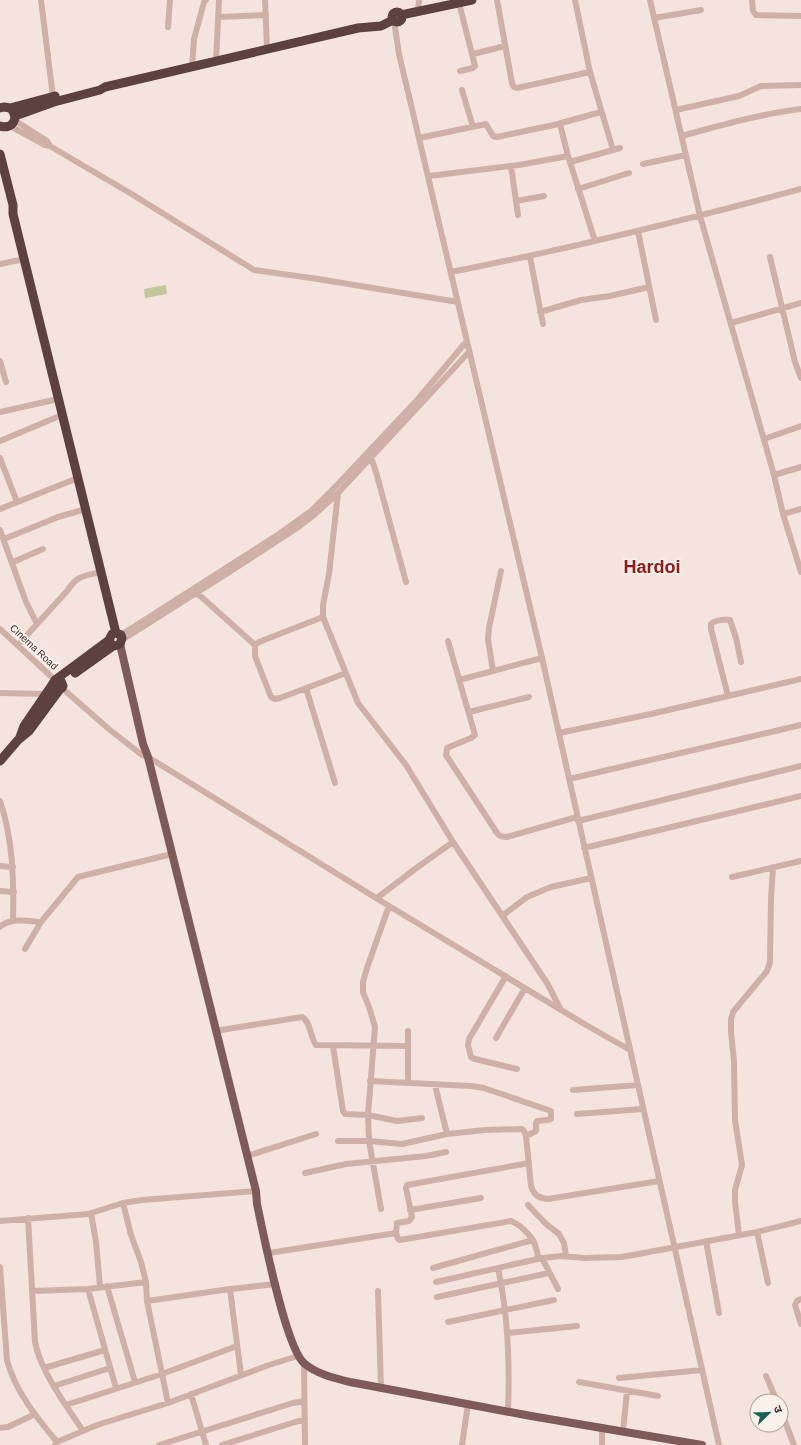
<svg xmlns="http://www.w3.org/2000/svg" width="801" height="1445" font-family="Arial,'Noto Sans Devanagari',sans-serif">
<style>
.garden{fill:#c2c69b}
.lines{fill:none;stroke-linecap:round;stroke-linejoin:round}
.minor{stroke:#cfb0a7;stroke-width:6}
.major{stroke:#7e5b58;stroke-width:8}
.highway{stroke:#5d413e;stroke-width:9}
.labels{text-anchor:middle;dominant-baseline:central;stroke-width:4;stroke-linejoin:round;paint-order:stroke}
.street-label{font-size:10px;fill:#3b2a28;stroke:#fcf0ea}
.town-label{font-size:18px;font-weight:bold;fill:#941818;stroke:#fcf0ea}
</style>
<rect width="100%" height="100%" fill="#f5e4dd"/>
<path class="garden" d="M 166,285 L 167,294 L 145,298 L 144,289 Z"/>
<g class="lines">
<path class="minor" d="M 41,0 L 53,97
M 265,0 L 267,48
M 497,0 L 512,83 L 514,87 L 517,88 L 590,72
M 575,0 L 590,72 L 613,150
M 650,0 L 700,216 L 774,475 L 783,514 L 801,572
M 752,0 L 753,11 L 756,15 L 801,16
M 459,3 L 475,66 L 473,68 L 460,71
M 418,11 L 419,0
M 218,17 L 266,15
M 654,18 L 701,10
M 394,21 L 399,54 L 542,658 L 719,1445
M 168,27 L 170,0
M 473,54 L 505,46
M 216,61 L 219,0
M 192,67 L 194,39 L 204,2 L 206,0
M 462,90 L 473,127
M 676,110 L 739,96 L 761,86 L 801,85
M 14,120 L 47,141 L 50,146 L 60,152 L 130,193 L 254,270 L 318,279 L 458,302
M 560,124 L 568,156 L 595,241
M 10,126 L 45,145 L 50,146
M 682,136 C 721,125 761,114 801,109
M 419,138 L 486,124 L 493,136 L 497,137 L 554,125 L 601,112
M 570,162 L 620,148
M 643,164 L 686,155
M 511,166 L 518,215
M 429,176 L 519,165 L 568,156
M 578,189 L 629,173
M 516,201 L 544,196
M 638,231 L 656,320
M 530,257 L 543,324
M 770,257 L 795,362 L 801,378
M 0,264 L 24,259
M 451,272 C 569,249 685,220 801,189
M 540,312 L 581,300 L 610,296 L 649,287
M 731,323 L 801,303
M 0,361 L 6,382
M 0,412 L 58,399
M 764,439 L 801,426
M 0,441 L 62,415
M 371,457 L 376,472 L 406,582
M 0,458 L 17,502
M 774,475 L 801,467
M 338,493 L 329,574 L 323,605 L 323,617 L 358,703 L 406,765 L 453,842 L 547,983 L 561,1010
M 0,509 L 78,478
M 783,514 L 801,509
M 0,530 L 26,602 L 37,624
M 4,539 L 58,517 L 86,509
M 13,562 L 43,549
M 197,593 L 255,645
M 323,617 L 259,642 L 255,645 L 255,656 L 271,697 L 275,699 L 280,698 L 346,673
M 0,629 L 55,680
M 121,635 L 279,534 L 311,511 L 338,484 L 418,399 L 466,342
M 122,640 L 231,571 L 297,528 L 314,515 L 338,493 L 469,352
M 448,641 L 475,735 L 471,738 L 447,748 L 446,755 L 497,833 L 500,836 L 507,837 L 577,817
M 18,645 L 67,591 C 78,575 83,576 101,572
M 493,671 L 488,639 L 489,628 L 501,571
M 459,680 L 542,658
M 62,688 L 110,730 L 142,755 L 148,757 L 389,906 L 586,1025 L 630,1050
M 306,688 L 335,783
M 0,693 L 46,694
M 728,696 L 711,629 L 711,624 C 715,620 725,619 730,620 L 736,638 L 741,662
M 469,712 L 529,697
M 559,733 L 651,714 L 801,679
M 569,779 L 801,725
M 0,801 C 13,839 14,881 13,921
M 578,821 L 801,766
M 584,848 L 801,796
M 0,866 L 13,867
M 732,877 L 801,861
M 0,891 L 14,892
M 377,898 L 415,869 L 453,842
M 502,916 L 527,897 L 551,887 L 591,878
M 0,927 C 10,917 28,921 41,922
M 25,949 L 41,922 L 78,877 L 168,855
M 506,976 L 469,1039 L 468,1045 L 471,1057 L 475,1059 L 517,1069
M 215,1031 L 302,1017 C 311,1022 310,1037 316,1045 L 408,1046
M 408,1031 L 408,1083
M 496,1038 L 525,988
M 333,1046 L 343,1111 L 345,1114 L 368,1115 L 397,1121 L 422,1118
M 370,1081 L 471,1086 L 484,1088 L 551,1111 L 551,1119 L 547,1120 L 537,1121 L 536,1123 L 536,1131 L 526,1136
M 435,1085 L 447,1134
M 573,1090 L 638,1085
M 577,1114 L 643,1109
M 338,1141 L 369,1141 L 402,1144 L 447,1134 L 485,1130 L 522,1129 L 524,1131 L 526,1136 L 531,1186 C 534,1195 538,1198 548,1199 L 659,1181
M 247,1156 L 316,1134
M 305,1173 L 346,1164 L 426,1156 L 446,1152
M 123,1203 L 131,1235 L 141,1262 L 146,1282 L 147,1301 L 168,1403
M 528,1205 L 546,1224 L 559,1234 L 564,1243 L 566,1256
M 381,1209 L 369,1141 L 368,1115 L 375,1027 L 370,1010 L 363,992 L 363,982 L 367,968 L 389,906
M 410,1210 L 481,1198
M 91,1213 L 96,1242 L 100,1286
M 28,1218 L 35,1342 C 37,1351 40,1360 44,1368 C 54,1390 70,1411 83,1431
M 0,1221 L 88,1214 L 123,1203 L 142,1200 L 256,1191
M 757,1232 L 768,1283
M 396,1233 L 397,1223 L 409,1221 L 412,1217 L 406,1188 L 407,1185 L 529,1163
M 739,1235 L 735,1202 L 735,1190 L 742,1165 L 735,1120 L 734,1061 L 731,1032 L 731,1019 L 733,1012 L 767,971 L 770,962 L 771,899 L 773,867
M 706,1241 L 719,1313
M 269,1253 L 396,1233 L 398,1239 L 400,1240 L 511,1221 C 519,1224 528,1233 533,1240 C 536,1246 537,1253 539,1259
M 542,1258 L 558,1289
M 0,1267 L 7,1360 C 15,1391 37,1418 57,1442
M 433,1268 L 533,1240
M 498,1268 C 508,1315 510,1363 508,1411
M 436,1282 L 542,1258 L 562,1256 L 584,1258 L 622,1257 L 757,1232 L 801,1221
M 107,1286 L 135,1382
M 88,1289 L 116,1388
M 230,1289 L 241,1375
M 32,1291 L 88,1289 L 146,1282
M 378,1291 L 381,1388
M 437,1297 L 549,1273
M 801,1299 L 797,1301 L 795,1305 L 801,1324
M 147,1301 L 230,1289 L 276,1284
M 448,1322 L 554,1300
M 508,1333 L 577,1326
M 304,1363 L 305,1445
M 44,1368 L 105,1350
M 766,1376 L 777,1401
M 619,1378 L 702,1370
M 579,1382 L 658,1396
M 54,1386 L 110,1368
M 191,1394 L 206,1445
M 66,1405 L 162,1374 L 237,1346
M 781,1411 L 794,1445
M 602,1427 L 602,1445
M 0,1428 L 8,1427 L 35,1414
M 623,1431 L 627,1391
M 55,1445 L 57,1442 L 97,1425 L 168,1403 L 269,1365 L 298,1356
M 159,1445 L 293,1403 L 304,1401
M 222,1445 L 305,1419
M 462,1445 L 468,1404"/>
<path class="major" d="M 120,644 L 143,744 L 148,757 L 256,1191 L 257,1204 C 263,1232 286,1350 305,1364 C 317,1374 334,1378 350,1382 L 531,1416 L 702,1445"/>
<path class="highway" d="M392 17a5 5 0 1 1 10 0a5 5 0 1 1-10 0Z
M 401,15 L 472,0
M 0,108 L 4,107 L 10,108 C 20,117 13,130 0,126
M 10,108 L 55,96
M 15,116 L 54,102 L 100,90 L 105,87 L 358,28 L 381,26 L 393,20
M 0,154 L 13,205 L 13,214 L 116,633 L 121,635 L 122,638 L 120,644 C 115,647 111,646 109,640 L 112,634 L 116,633
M 75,673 L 113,646
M 57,679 L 61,681 L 63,686 L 62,688 L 57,690 L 53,687 L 52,685 L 55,680 L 109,640
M 20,737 L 24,726 L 52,685
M 0,761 L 18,740 L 29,731 L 60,689"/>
</g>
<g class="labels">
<g class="street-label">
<text transform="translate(34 647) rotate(43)">Cinema Road</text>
</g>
<g class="town-label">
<text x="652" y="567">Hardoi</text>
</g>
</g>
<g transform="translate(769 1413) rotate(67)"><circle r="19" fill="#fcf0ea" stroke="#afa19c"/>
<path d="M0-3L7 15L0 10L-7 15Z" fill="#186255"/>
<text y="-6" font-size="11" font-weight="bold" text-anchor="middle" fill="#3b2a28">उ</text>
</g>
</svg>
